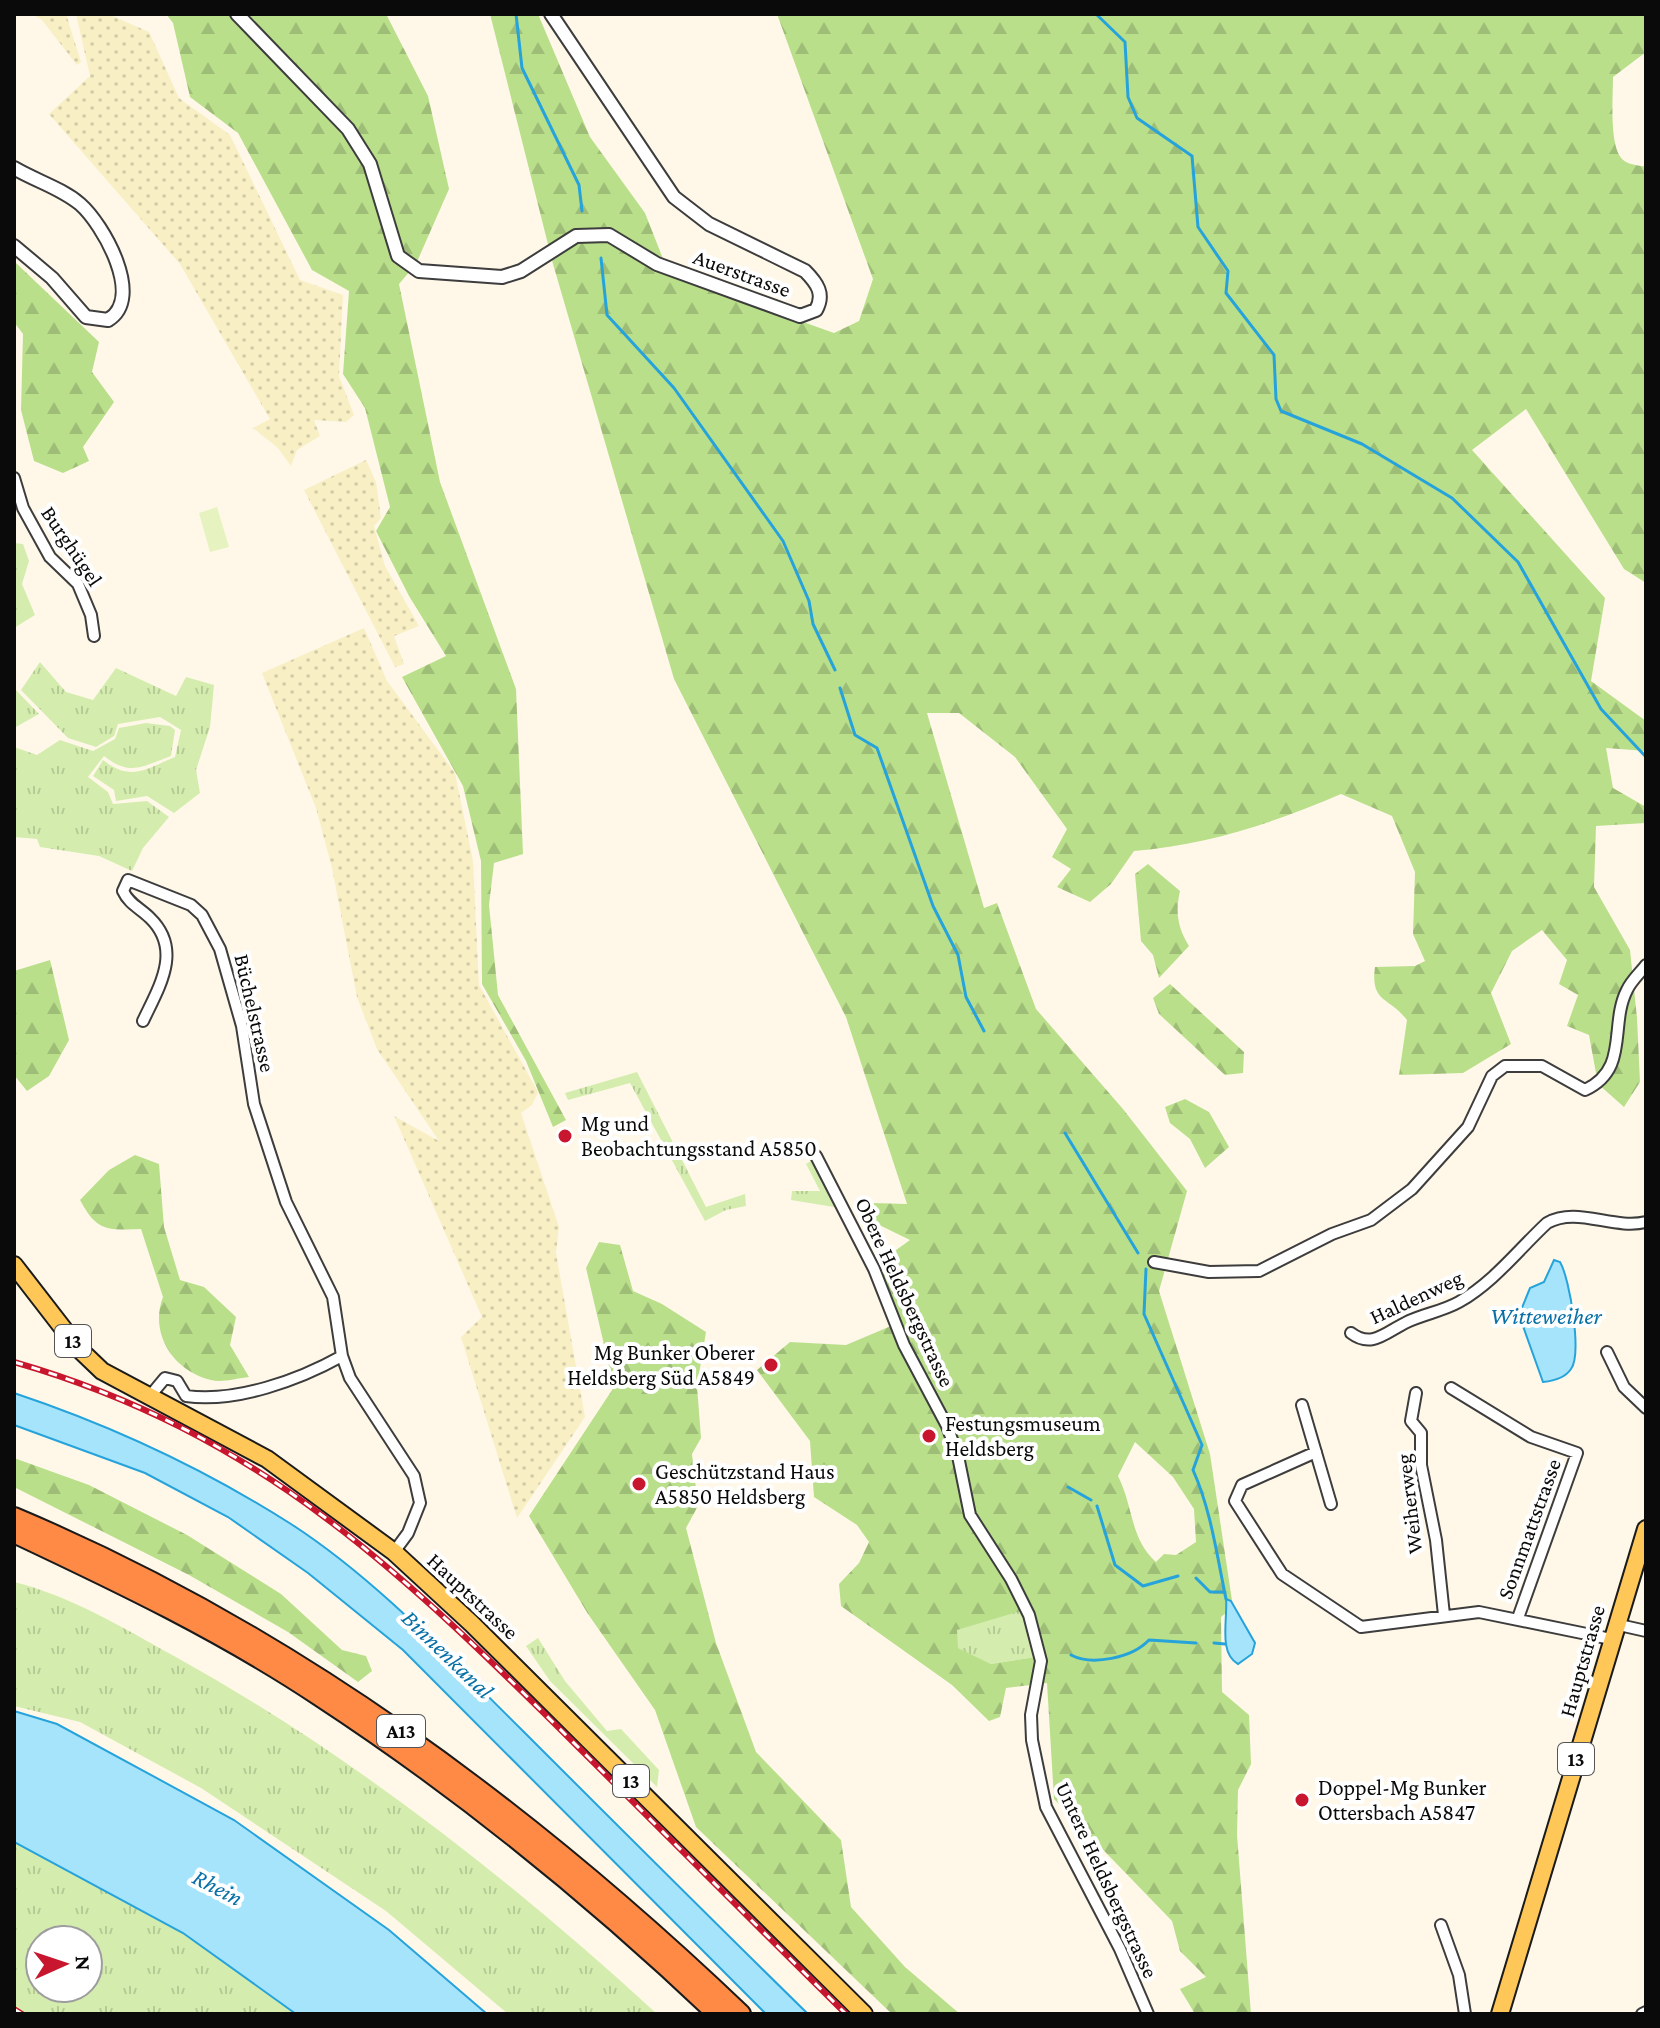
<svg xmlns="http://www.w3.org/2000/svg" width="1660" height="2028" font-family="'Crimson Pro',serif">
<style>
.farmland{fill:url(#farmland-dots)}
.grass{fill:url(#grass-tufts);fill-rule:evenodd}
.forest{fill:url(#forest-firs);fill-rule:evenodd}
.pitch{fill:#e6f3c0}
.water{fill:#a6e4fc;stroke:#26a3db;stroke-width:2}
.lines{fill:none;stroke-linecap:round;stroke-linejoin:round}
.stream{stroke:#26a3db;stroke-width:3}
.minor-casing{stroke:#3d3d3d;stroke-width:14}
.tertiary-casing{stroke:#3d3d3d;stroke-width:16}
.primary-casing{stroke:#1b1b1b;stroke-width:20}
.motorway-casing{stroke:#1b1b1b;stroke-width:22}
.minor{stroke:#fff;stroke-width:10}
.tertiary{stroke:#fff;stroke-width:12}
.primary{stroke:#ffc758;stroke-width:16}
.motorway{stroke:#ff8a46;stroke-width:18}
.rail-casing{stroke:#c7162e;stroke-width:6}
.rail{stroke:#fff;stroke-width:3;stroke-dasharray:9;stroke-linecap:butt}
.poi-dot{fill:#c7162e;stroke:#fff;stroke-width:3}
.labels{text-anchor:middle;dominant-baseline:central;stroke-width:8;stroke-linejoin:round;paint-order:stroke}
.shield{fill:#fff;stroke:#545454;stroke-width:2}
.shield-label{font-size:20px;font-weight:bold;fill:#0a0a0a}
.street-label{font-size:22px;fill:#0a0a0a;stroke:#fff}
.poi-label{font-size:22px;fill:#0a0a0a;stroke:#fff;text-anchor:start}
.water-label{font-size:24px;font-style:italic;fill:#0970a7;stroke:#fff}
</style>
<defs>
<pattern id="farmland-dots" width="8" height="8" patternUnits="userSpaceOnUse" patternTransform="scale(2)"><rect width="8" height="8" fill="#f8efc5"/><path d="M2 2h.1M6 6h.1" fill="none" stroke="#d3cca8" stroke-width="1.8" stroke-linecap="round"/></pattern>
<pattern id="grass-tufts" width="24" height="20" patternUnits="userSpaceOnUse" patternTransform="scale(2)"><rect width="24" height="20" fill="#d4edae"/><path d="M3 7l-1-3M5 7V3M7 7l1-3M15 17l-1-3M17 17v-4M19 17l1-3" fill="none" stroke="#b5ca94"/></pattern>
<pattern id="forest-firs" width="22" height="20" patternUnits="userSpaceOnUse" patternTransform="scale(2)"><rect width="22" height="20" fill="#b9df8b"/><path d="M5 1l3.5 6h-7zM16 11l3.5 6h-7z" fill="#9ebe77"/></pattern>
</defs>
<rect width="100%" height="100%" fill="#fff8e8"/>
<path class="farmland" d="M 32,14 L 66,14 L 81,62 L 77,65 L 42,20 Z
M 76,14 L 108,14 L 149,32 L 179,98 L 230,135 L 300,280 L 343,295 L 339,376 L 354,415 L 346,422 L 314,420 L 320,436 L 297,450 L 291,466 L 278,448 L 253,428 L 270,419 L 180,264 L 49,114 L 90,76 Z
M 366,460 L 376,482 L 381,518 L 374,526 L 385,566 L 419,626 L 394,636 L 404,664 L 395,667 L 304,490 Z
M 364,628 L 387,681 L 455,773 L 473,861 L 479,985 L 538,1092 L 532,1105 L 521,1113 L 559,1227 L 556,1253 L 585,1417 L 517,1518 L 461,1337 L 482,1317 L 394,1116 L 439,1141 L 377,1049 L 357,997 L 332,868 L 316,808 L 262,673 Z"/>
<path class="grass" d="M 14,543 L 23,544 L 29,561 L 22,584 L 35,615 L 14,628 Z
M 40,662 L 66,692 L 93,700 L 116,668 L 176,696 L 186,677 L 214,685 L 210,727 L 196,770 L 200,793 L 174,813 L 147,796 L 116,801 L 114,790 L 93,776 L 103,760 C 131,782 146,769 175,757 L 181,730 L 160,717 L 118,724 L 114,736 L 96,747 L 68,738 L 21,690 Z
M 14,688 L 39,714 L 14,728 Z
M 146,723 L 170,726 L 175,730 L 171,756 C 143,766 130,777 104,756 L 88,777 L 108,792 L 113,804 L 147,801 L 169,817 L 143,848 L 132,871 L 99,856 L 40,847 L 37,839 L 14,837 L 14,747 L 37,755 L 60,740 L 93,751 L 115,739 L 119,728 Z
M 637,1072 L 706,1207 L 745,1194 L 746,1206 L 726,1210 L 705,1221 L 630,1083 L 568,1100 L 565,1093 Z
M 814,1159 L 840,1208 L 791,1200 L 792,1191 L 820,1191 L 806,1164 Z
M 14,1582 C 71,1596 123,1628 174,1656 C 349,1753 509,1878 657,2014 L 508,2014 L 386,1911 L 201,1788 L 80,1722 L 14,1706 Z
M 1024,1609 L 1036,1657 L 991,1664 L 957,1648 L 956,1630 Z
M 538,1638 L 565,1681 L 607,1731 L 621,1729 L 659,1770 L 657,1787 L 550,1681 L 526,1646 Z
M 14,1842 L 183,1933 L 296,2014 L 14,2012 ZM 40,1940 L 88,1940 L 88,1988 L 40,1988 Z"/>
<path class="forest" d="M 166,14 L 386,14 L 428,96 L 449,189 L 416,264 L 399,284 L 440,482 L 516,689 L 523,854 L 494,863 L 489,905 L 498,995 L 566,1120 L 553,1127 L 526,1061 L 482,984 L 481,861 L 463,786 L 402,677 L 446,656 L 409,596 L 376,531 L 390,507 L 365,408 L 343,374 L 349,291 L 312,270 L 238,133 L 190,97 L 173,23 Z
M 490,14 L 538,14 L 590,137 L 645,213 L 669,274 L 834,333 L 859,321 L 873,279 L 777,14 L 1646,14 L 1646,52 L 1613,77 C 1613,97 1609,145 1622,159 C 1628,165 1638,165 1646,167 L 1646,583 L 1624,569 L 1526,409 L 1472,450 L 1605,598 L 1591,681 L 1646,721 L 1646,751 L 1606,748 L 1613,788 L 1646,807 L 1646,823 L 1596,826 L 1594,887 L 1630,950 L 1637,1018 L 1640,1082 L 1624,1107 L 1598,1084 L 1589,1035 L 1567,1026 L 1578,995 L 1559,984 L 1567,960 L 1542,930 L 1512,951 L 1491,993 L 1511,1044 L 1463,1073 L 1399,1075 L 1407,1020 C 1390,997 1370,1003 1375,967 L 1415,966 L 1425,961 L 1413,934 L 1415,872 L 1392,816 L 1341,794 C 1274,823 1207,845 1134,851 L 1111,884 L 1090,902 L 1057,887 L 1071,869 L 1052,857 L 1067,829 L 1015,757 L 959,713 L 927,713 L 984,908 L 997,903 L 1036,1009 L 1123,1109 L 1187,1191 L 1159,1291 L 1210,1454 L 1233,1607 L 1221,1617 L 1222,1692 L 1249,1715 L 1251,1764 L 1238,1790 L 1237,1835 L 1251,2014 L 1195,2014 L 1180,1989 L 1206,1977 L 1180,1951 L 1172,1921 L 1054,1799 L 1047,1683 L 1006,1688 L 1000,1717 L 989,1721 L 952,1685 L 841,1606 L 839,1584 L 859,1563 L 869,1542 L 857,1525 L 814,1497 L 810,1441 L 757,1370 L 790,1342 L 846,1345 L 898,1323 L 880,1296 L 885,1258 L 910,1240 L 871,1221 L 872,1203 L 907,1204 L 846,1017 L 674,679 L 553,264 ZM 1135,1442 L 1173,1477 L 1194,1509 L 1196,1542 L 1176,1555 L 1164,1554 L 1156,1562 C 1130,1539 1134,1508 1118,1476 ZM 1024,1610 L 1036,1657 L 991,1664 L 958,1648 L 957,1630 Z
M 16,263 L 99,342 L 92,372 L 114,402 L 83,447 L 89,461 L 63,473 L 34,461 L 21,410 L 23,334 L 14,322 Z
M 1148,864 L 1180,891 C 1175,913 1178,928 1189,946 L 1159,978 L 1153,955 L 1141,941 L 1135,874 Z
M 50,960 L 69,1040 L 49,1076 L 27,1091 L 14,1075 L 14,971 Z
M 1170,984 L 1244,1052 L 1243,1073 L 1225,1075 L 1159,1014 L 1153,998 Z
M 1185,1099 L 1209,1112 L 1229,1147 L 1205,1168 L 1190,1139 L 1170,1123 L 1165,1107 Z
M 135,1155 L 159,1164 L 164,1227 L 180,1280 L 204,1287 L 236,1317 L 230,1345 L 249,1377 C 238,1378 222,1383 211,1380 C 173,1371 149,1333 163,1297 L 141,1229 C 107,1230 97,1232 80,1200 L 109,1170 Z
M 599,1242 L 620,1245 L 633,1291 L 662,1304 L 706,1332 L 697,1386 L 701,1438 L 692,1454 L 698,1506 L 686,1528 L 716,1643 L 756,1752 L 841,1840 L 851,1907 L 905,1967 L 960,2014 L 892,2014 L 696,1827 L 655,1710 L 588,1614 L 529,1516 L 614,1387 L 586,1268 Z
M 14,1458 L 89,1485 L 187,1535 L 281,1594 L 342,1650 L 366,1656 L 372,1671 L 358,1682 L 288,1632 L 189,1575 L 14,1487 Z"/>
<path class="pitch" d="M 217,507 L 229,547 L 210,552 L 199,513 Z"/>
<path class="water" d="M 1554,1260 L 1560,1262 C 1570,1279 1582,1354 1571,1369 C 1565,1378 1553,1381 1543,1382 L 1519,1315 L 1530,1288 L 1544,1282 Z
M 14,1393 C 113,1426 203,1468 291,1524 C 376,1579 449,1658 521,1729 C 616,1824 712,1920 808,2014 L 766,2014 L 403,1650 L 308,1573 L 228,1517 L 145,1473 L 14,1425 Z
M 1226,1599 L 1231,1601 L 1255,1643 L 1252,1654 L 1238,1664 C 1218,1653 1228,1619 1226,1599 Z
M 14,1711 L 57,1724 L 234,1820 L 389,1930 L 487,2014 L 296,2014 L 183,1933 L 14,1842 Z"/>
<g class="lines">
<path class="stream" d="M 516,14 L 522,68 L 579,185 L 582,211
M 1096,14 L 1125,42 L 1128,97 L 1137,118 L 1192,156 L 1198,227 L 1228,271 L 1226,293 L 1274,355 L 1276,399 L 1281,411 L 1362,444 L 1452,498 L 1518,562 L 1601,709 L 1646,757
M 601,258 L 607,315 L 674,388 L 783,541 L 809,601 L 813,624 L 835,670
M 840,688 L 855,735 L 877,748 L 933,906 L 958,955 L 966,997 L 984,1031
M 1065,1133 L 1138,1253
M 1146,1269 L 1144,1314 L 1202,1445 L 1193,1470 C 1211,1510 1217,1556 1226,1599
M 1068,1487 L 1091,1500
M 1097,1506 L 1115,1565 L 1143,1586 L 1178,1576
M 1196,1578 L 1210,1592 L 1225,1592
M 1214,1643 L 1225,1644
M 1071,1655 C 1092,1666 1132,1658 1149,1640 L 1196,1643"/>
<g class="minor-casing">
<path id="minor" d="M 14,478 L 23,508 L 50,557 L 78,584 L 91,615 L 94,636
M 143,1021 C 159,987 183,950 150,918 C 140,908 129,904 123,891 L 128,880 L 191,905 L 202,915 L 220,949 L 242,1026 L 254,1104 L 286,1202 L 333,1297 L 342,1356 L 350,1378 L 414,1476 L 420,1503 L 408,1533 L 394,1552
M 816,1156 L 874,1269 L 904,1345 L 947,1426 L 958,1456 L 970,1515 L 1011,1579 L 1029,1615 L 1041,1661 L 1031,1715 L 1032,1740 L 1046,1807 L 1120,1949 L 1148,2014
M 1154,1262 L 1209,1272 L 1259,1271 L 1332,1234 L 1371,1220 L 1412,1189 L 1468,1127 L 1492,1076 L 1505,1066 L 1542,1066 L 1585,1090 C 1630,1069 1609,1025 1627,990 C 1631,981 1640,973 1646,965
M 1351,1333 C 1372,1349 1386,1332 1407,1322 C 1424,1314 1443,1311 1459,1302 C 1494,1282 1518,1250 1547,1223 C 1577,1206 1613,1230 1646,1222
M 1607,1352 L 1624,1387 L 1646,1408
M 1451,1388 L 1531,1437 L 1577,1453 L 1518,1618
M 1416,1393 L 1411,1421 L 1421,1433 L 1421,1465 L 1436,1540 L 1444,1615
M 150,1396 L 165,1378 L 177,1381 L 186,1396 C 236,1403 299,1380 342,1356
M 1302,1405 L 1331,1504
M 1316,1452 L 1242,1485 L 1235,1501 L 1282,1574 L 1361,1627 L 1479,1612 L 1611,1639
M 1615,1624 L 1646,1631
M 1441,1925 L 1459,1975 L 1465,2014
M 1642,2014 L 1646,2012"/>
</g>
<g class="tertiary-casing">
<path id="tertiary" d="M 237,14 L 348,129 L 370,164 L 398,256 L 419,271 L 502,277 L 521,271 L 576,236 L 609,235 L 657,264 L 800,316 L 816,310 C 825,294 817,283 805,271 L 709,224 L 674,197 L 551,14
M 14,168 C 36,181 61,188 80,204 C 103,224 145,298 108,320 L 86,317 L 52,278 L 14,246"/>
</g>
<g class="primary-casing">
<path id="primary" d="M 14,1265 L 79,1349 L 102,1371 L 267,1459 L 394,1552 L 472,1624 L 864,2014
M 1500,2014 L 1646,1529"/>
</g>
<g class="motorway-casing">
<path id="motorway" d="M 14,1517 C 288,1632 527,1810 741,2014
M 14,1533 C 118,1582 223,1632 319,1696 C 461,1789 594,1897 717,2014"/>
</g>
<use href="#minor" class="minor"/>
<use href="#tertiary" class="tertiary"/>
<use href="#primary" class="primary"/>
<use href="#motorway" class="motorway"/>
<g class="rail-casing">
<path id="rail" d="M 14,1362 C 261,1433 404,1574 580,1749 C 669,1838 757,1926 846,2014
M 14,2009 L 22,2014"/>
</g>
<use href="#rail" class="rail"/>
</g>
<g class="poi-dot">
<circle cx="565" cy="1136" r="8"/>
<circle cx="771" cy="1365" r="8"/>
<circle cx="929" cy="1436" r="8"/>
<circle cx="639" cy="1484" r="8"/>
<circle cx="1302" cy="1800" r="8"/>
</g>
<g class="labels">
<g class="shield">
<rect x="55" y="1325" width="36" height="32" rx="6"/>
<rect x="377" y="1715" width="48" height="32" rx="6"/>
<rect x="1558" y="1743" width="36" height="32" rx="6"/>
<rect x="613" y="1765" width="36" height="32" rx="6"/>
</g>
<g class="shield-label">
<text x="73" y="1341">13</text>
<text x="401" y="1731">A13</text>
<text x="1576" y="1759">13</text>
<text x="631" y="1781">13</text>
</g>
<g class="street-label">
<text transform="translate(742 273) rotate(20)">Auerstrasse</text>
<text transform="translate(72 546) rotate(56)">Burghügel</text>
<text transform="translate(255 1013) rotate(77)">Büchelstrasse</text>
<text transform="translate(905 1292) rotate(65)">Obere Heldsbergstrasse</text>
<text transform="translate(1416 1297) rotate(-25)">Haldenweg</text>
<text transform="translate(1409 1504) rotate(-97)">Weiherweg</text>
<text transform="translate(1529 1529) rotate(-70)">Sonnmattstrasse</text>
<text transform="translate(473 1596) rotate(43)">Hauptstrasse</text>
<text transform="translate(1582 1661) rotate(-74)">Hauptstrasse</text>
<text transform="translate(1107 1880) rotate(65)">Untere Heldsbergstrasse</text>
</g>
<g class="poi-label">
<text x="581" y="1123">Mg und<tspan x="581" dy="25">Beobachtungsstand A5850</tspan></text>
<text x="755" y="1352" text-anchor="end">Mg Bunker Oberer<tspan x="755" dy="25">Heldsberg Süd A5849</tspan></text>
<text x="945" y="1423">Festungsmuseum<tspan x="945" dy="25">Heldsberg</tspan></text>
<text x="655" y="1471">Geschützstand Haus<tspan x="655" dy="25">A5850 Heldsberg</tspan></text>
<text x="1318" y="1787">Doppel-Mg Bunker<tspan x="1318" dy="25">Ottersbach A5847</tspan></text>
</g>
<g class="water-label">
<text x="1546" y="1315">Witteweiher</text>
<text transform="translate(448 1654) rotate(44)">Binnenkanal</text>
<text transform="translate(218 1887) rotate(28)">Rhein</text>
</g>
</g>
<rect width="1660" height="2028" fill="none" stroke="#0a0a0a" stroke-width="32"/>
<g transform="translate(64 1964) rotate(87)"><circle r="38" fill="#ffffff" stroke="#9d9d9d" stroke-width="2"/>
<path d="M0-6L14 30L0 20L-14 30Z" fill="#c7162e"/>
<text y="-12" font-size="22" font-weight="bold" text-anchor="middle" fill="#0a0a0a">N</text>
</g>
</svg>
